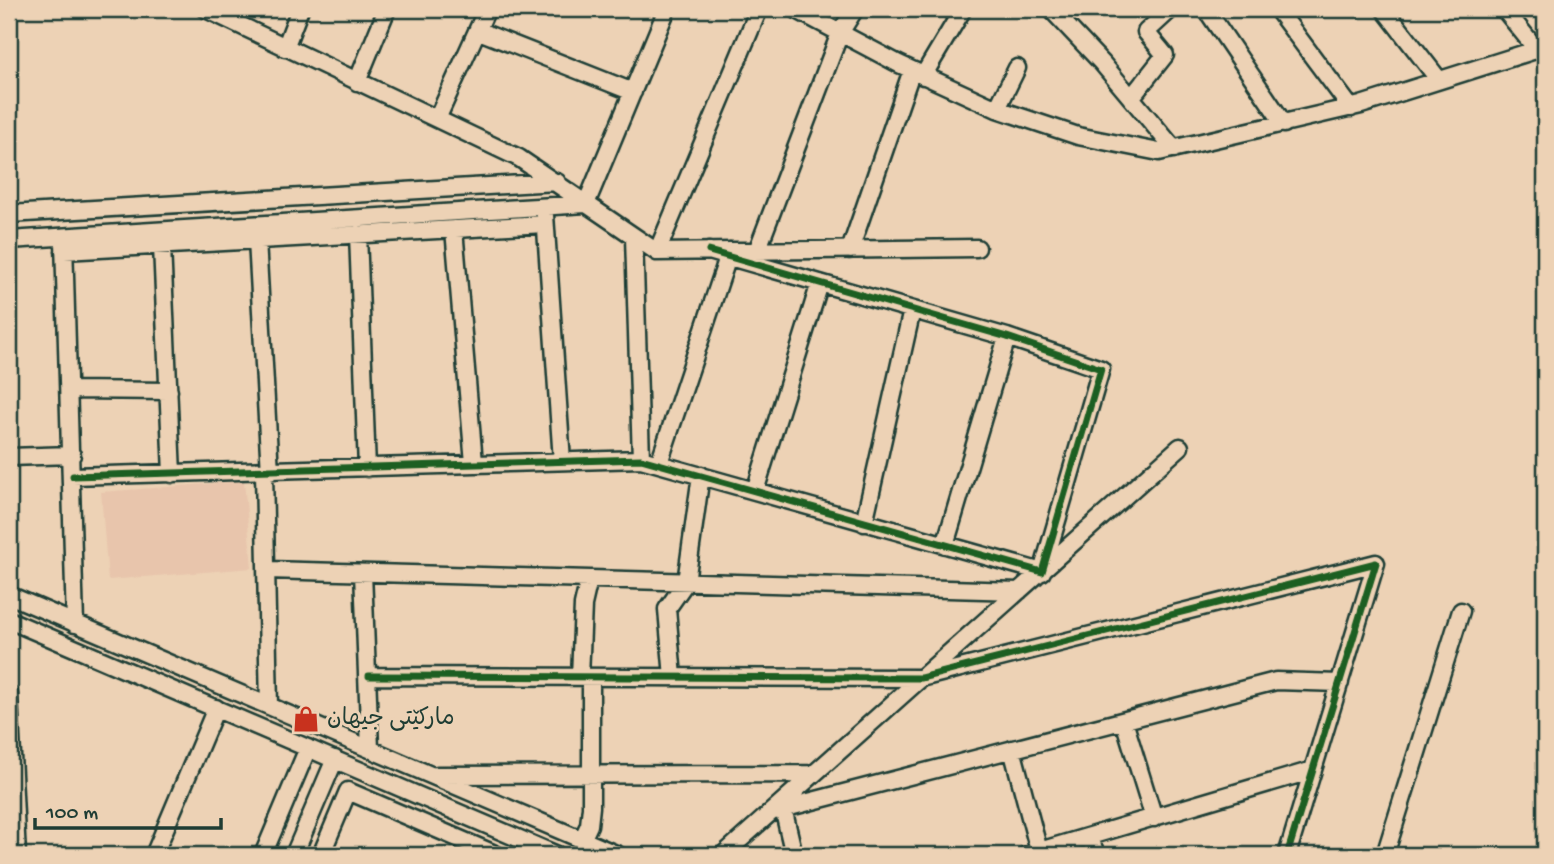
<svg xmlns="http://www.w3.org/2000/svg" width="1554" height="864" font-family="'Gochi Hand','Playpen Sans Arabic',sans-serif">
<style>
.built{fill:#e8c5ac}
.lines{fill:none;stroke-linecap:round;stroke-linejoin:round}
.minor-casing{stroke:#1f3d34;stroke-width:21}
.minor{stroke:#edd2b5;stroke-width:16}
.cycleway-casing{stroke:#edd2b5;stroke-width:11}
.cycleway{stroke:#1b5e20;stroke-width:7}
.labels{text-anchor:middle;dominant-baseline:central;stroke-width:6;stroke-linejoin:round;paint-order:stroke}
.poi-label{font-size:23px;fill:#1f3d34;stroke:#edd2b5;text-anchor:start}
</style>
<rect width="100%" height="100%" fill="#edd2b5"/>
<filter id="ink" filterUnits="userSpaceOnUse"><feTurbulence type="fractalNoise" baseFrequency=".0143" numOctaves="2"/><feDisplacementMap in="SourceGraphic" scale="14" xChannelSelector="R" yChannelSelector="G"/><feConvolveMatrix kernelMatrix="1 2 1 2 8 2 1 2 1" color-interpolation-filters="sRGB"/></filter>
<g filter="url(#ink)">
<path class="built" d="M 244,481 L 252,568 L 108,580 L 101,492 Z"/>
<g class="lines">
<g class="minor-casing">
<path id="minor" d="M 206,9 L 519,158 L 657,252 L 977,248
M 795,9 L 899,64 L 997,109 L 1078,136 L 1159,152 L 1361,105 L 1545,47
M 1051,9 L 1102,63 L 1174,149
M 1206,9 L 1284,124
M 1277,9 L 1351,108
M 1384,9 L 1439,80
M 1504,9 L 1537,50
M 479,31 L 633,92
M 285,48 L 300,9
M 923,76 L 963,9
M 357,82 L 387,9
M 1131,98 L 1165,55 L 1146,32 L 1171,9
M 997,109 L 1017,68
M 437,119 L 487,9
M 9,214 L 557,182
M 545,215 L 562,461
M 454,229 L 474,463
M 358,234 L 367,468
M 634,237 L 641,459
M 9,240 L 586,204 L 667,9
M 257,240 L 270,472
M 64,241 L 75,624
M 162,246 L 172,474
M 850,250 L 912,70
M 64,251 L 545,224
M 757,251 L 840,33 L 855,9
M 657,252 L 759,9
M 70,390 L 169,391
M 9,457 L 72,455
M 659,463 L 730,251
M 264,472 L 269,706
M 73,476 L 641,459 L 1042,572 L 1101,369 L 1007,337 L 709,251
M 755,491 L 820,283
M 864,523 L 912,310
M 945,545 L 1007,337
M 268,570 L 1019,591
M 363,573 L 370,749
M 9,595 L 618,855
M 9,620 L 557,855
M 369,676 L 921,678 L 1376,563 L 1287,855
M 580,677 L 583,605 L 589,579
M 673,677 L 667,609 L 686,582 L 701,475
M 9,694 L 17,855
M 1124,721 L 1154,818
M 1012,749 L 1039,851
M 437,775 L 812,774
M 783,808 L 794,855
M 774,811 L 1276,681 L 1340,683
M 1090,837 L 1096,855
M 582,840 L 589,825 L 591,807 L 591,677
M 154,855 L 216,708
M 263,855 L 308,748
M 294,855 L 335,759
M 321,855 L 348,791 L 497,855
M 723,855 L 1180,447
M 1026,855 L 1313,770
M 1385,855 L 1461,611"/>
</g>
<use href="#minor" class="minor"/>
<g class="cycleway-casing">
<path id="cycleway" d="M 73,476 L 641,459 L 1042,572 L 1101,369 L 1007,337 L 709,251
M 369,676 L 921,678 L 1376,563 L 1287,855"/>
</g>
<use href="#cycleway" class="cycleway"/>
</g>
</g>
<defs>
<g id="shop-bare" transform="scale(2.1)"><path d="M-5-2.5h2.3a2.7 3.5 0 0 1 5.4 0H5L5.5 6h-11ZM-1.5-2.5h3a1.5 2.3 0 0 0-3 0Z" fill="#c8321e" stroke="#edd2b5" stroke-width="2.5" paint-order="stroke"/></g>
</defs>
<g fill-rule="evenodd">
<use href="#shop-bare" x="306" y="719"/>
</g>
<g class="labels">
<g class="poi-label">
<text x="327" y="719">مارکێتی جیهان</text>
</g>
</g>
<rect width="1554" height="864" fill="none" stroke="#edd2b5" stroke-width="35"/>
<rect x="18" y="18" width="1519" height="829" fill="none" stroke="#1f3d34" stroke-width="2.5" filter="url(#ink)"/>
<path d="M35 818v10h186v-10" fill="none" stroke="#1f3d34" stroke-width="3.5"/>
<text x="46" y="818" font-size="21" fill="#1f3d34" stroke="#edd2b5" stroke-width="5" paint-order="stroke">100 m</text>
</svg>
